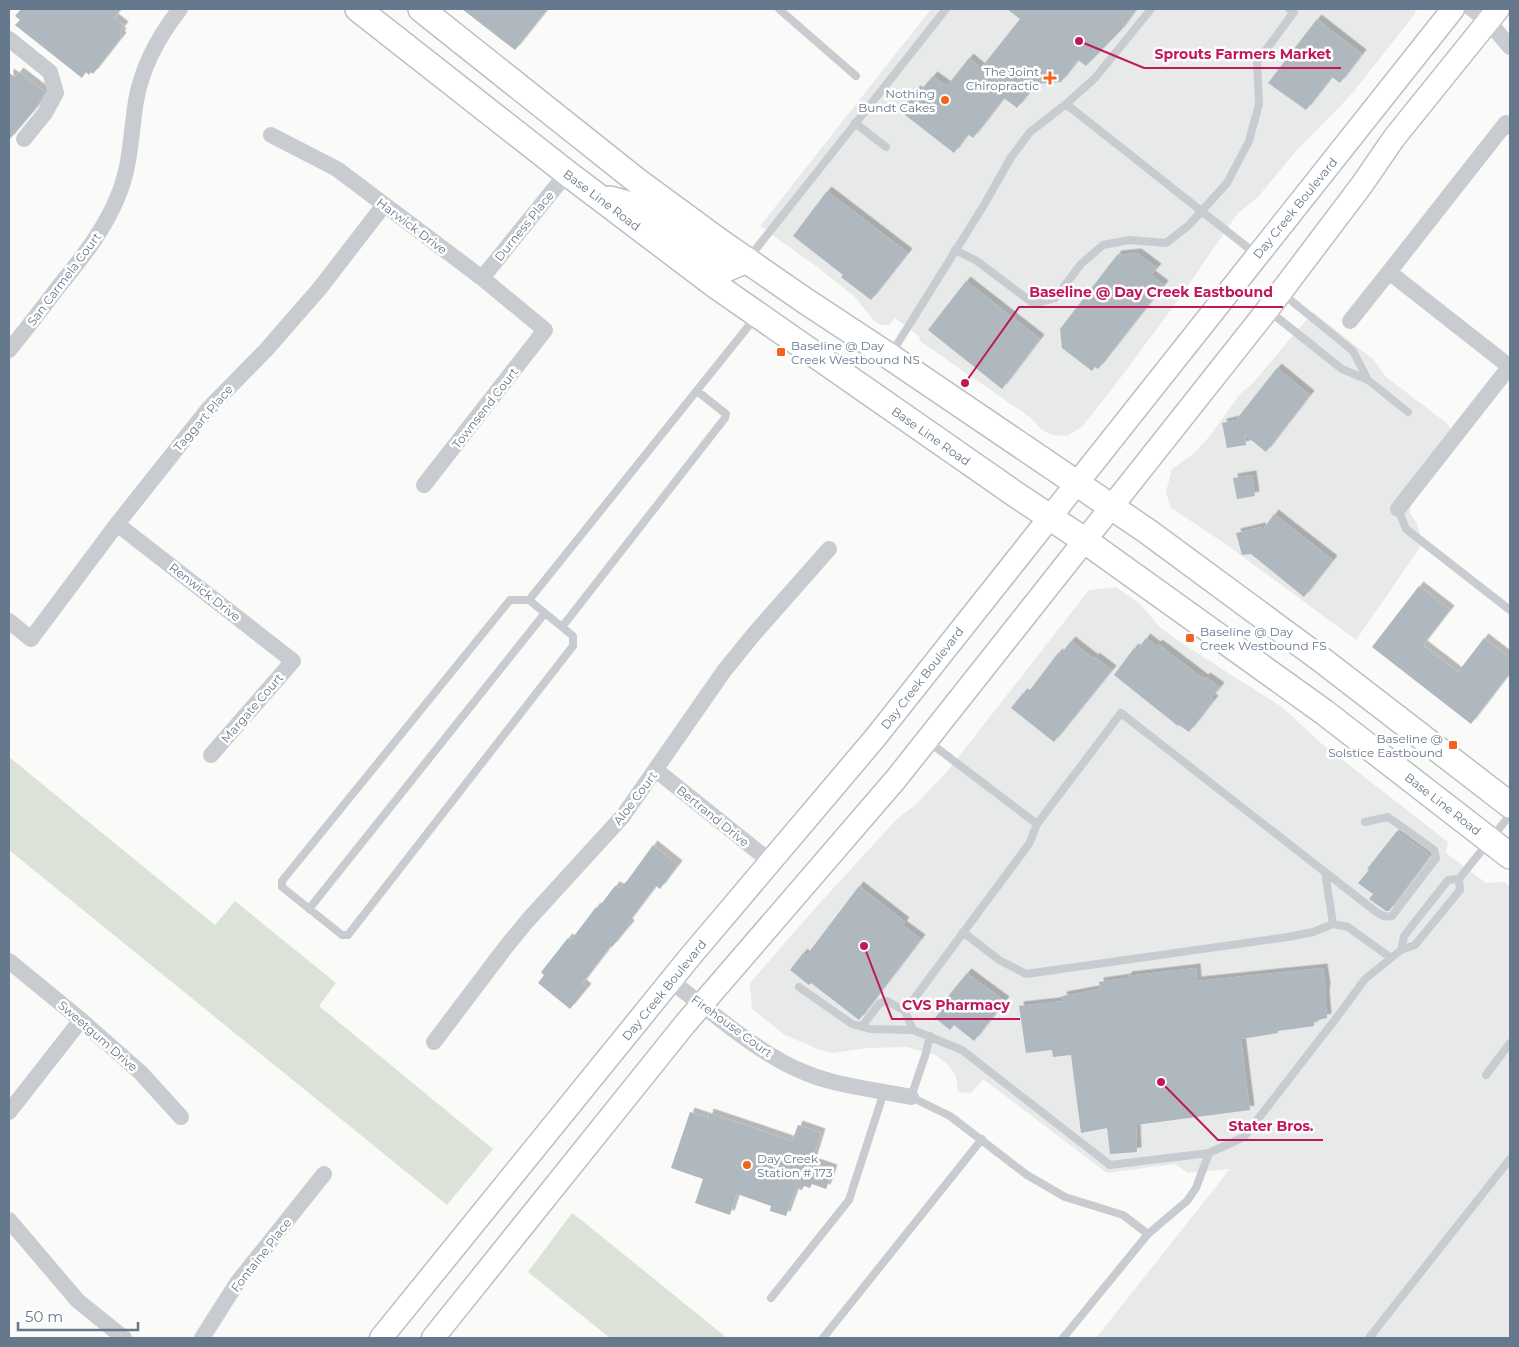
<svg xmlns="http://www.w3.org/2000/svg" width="1519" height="1347" font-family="Montserrat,sans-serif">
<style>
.built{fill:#e8e9e9}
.green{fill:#dbe2d8}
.building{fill:#b0b8bf;filter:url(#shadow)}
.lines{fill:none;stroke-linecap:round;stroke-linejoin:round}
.secondary-casing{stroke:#b9bfc4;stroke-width:25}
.primary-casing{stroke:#babfc3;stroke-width:28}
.service{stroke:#c8cbd0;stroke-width:8}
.minor{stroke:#c8cbd0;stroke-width:16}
.secondary{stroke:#fff;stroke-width:22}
.primary{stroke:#fff;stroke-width:25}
.poi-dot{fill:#f3621e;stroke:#fff;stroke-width:2}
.labels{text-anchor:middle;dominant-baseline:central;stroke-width:5;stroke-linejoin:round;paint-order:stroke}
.poi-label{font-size:12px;fill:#66788b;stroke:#fff;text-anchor:end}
.street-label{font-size:12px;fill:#66788b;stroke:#fff}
.leader{fill:none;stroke:#c2185b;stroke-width:2}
.callout-dot{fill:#c2185b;stroke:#fff;stroke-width:2}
.callout-label{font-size:14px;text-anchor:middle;font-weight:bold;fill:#c2185b;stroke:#fff;stroke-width:5;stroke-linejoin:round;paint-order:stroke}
</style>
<defs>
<filter id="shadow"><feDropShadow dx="4.5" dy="-4.5" stdDeviation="0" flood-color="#0004"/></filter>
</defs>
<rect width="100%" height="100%" fill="#fafaf8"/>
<path class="built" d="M 931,9 L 1416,9 L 1415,14 L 1350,96 L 1296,151 L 1258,197 L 1238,213 L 1173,307 L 1115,385 L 1082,427 L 1067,436 L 1052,435 L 1041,429 L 1031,418 L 920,341 L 919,336 L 895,318 L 889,325 L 881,325 L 873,320 L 855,297 L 816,266 L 760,226 Z
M 1313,312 L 1374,360 L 1386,377 L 1448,424 L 1458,444 L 1411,503 L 1410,513 L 1417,524 L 1423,543 L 1356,640 L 1227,545 L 1170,507 L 1166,492 L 1172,469 L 1193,454 L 1209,437 L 1241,393 L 1251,385 Z
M 1116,587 L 1139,603 L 1160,627 L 1186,646 L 1282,707 L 1322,744 L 1448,842 L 1446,853 L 1486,883 L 1504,882 L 1510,887 L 1510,1338 L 1096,1338 L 1230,1169 L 1188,1173 L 1175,1164 L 1107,1173 L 983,1079 L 971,1093 L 958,1092 L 956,1076 L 948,1065 L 936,1055 L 907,1047 L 868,1048 L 832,1053 L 818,1049 L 785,1035 L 752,1009 L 750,985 L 751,982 L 817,906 L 897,819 L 915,805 L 946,773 L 1089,590 Z"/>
<path class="green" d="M 9,757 L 215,925 L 235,901 L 336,983 L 319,1006 L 493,1149 L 447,1205 L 9,850 Z
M 572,1213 L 585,1223 L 727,1338 L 610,1338 L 528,1272 Z"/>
<path class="building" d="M 21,9 L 121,9 L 114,18 L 124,26 L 120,31 L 122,33 L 120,35 L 122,37 L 93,74 L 91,72 L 89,75 L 86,72 L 82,78 L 15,25 L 20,20 L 15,16 Z
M 462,9 L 548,9 L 515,50 Z
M 1007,9 L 1136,9 L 1121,30 L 1086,66 L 1078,60 L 1061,82 L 1036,84 L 1017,108 L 1004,98 L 973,138 L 968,134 L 954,153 L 900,111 L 916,90 L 919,92 L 933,76 L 947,86 L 969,58 L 981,68 L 1020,19 Z
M 1317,19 L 1362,54 L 1340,83 L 1332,77 L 1306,110 L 1268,83 Z
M 19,72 L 45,92 L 37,107 L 9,140 L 9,73 L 15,77 Z
M 827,191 L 908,253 L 871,300 L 841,277 L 843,275 L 793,236 Z
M 1137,253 L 1157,268 L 1151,275 L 1164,285 L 1098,369 L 1095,367 L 1092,371 L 1062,348 L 1060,329 L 1117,255 Z
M 966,281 L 1040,339 L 1002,389 L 928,330 Z
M 1277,368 L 1310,395 L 1266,452 L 1245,435 L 1246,445 L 1227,448 L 1222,423 L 1236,420 Z
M 1252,475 L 1255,496 L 1237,499 L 1233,478 Z
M 1274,514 L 1333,560 L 1304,597 L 1251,554 L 1242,555 L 1236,533 L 1261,527 L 1262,531 Z
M 1419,586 L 1450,610 L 1423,645 L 1458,672 L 1484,638 L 1510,658 L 1510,673 L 1471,724 L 1372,647 Z
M 1146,638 L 1156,646 L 1158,644 L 1204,679 L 1206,677 L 1220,687 L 1211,698 L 1214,700 L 1189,732 L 1179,725 L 1178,726 L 1114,675 L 1134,648 L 1137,650 Z
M 1071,641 L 1094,659 L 1095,657 L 1112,670 L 1054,742 L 1011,708 L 1023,693 L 1026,695 L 1058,653 L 1060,655 Z
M 1397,831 L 1429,854 L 1430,856 L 1389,911 L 1386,911 L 1369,899 L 1373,894 L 1358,883 L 1369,870 L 1367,869 Z
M 653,845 L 678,865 L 660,889 L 656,886 L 628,923 L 630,925 L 612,947 L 611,946 L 582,984 L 587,988 L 570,1009 L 538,983 L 544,975 L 541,972 L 568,938 L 571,940 L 596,907 L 597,908 L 602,903 L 615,886 L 620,888 L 627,881 Z
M 859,886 L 905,922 L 902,925 L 921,939 L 859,1020 L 811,983 L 809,985 L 790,970 L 803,953 L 806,956 Z
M 1196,968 L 1197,981 L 1323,968 L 1326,987 L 1325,994 L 1327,1018 L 1314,1021 L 1314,1026 L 1278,1031 L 1278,1033 L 1241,1039 L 1250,1110 L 1136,1125 L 1137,1152 L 1110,1154 L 1107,1128 L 1081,1133 L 1071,1055 L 1053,1057 L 1052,1050 L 1026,1053 L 1019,1006 L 1063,1001 L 1062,996 L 1100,989 L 1099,982 L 1127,978 L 1127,976 Z
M 967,973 L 1005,1001 L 974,1041 L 954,1025 L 950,1030 L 935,1018 L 944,1006 L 941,1005 Z
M 690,1112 L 708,1118 L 709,1113 L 792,1141 L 798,1125 L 821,1133 L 812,1162 L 833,1169 L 826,1189 L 812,1184 L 810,1188 L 804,1186 L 802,1190 L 796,1188 L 786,1216 L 770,1211 L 771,1206 L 737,1194 L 730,1215 L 695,1203 L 703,1179 L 671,1168 Z"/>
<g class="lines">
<g class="secondary-casing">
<path id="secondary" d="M 381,1338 L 689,958 L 875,738 L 1453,9
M 433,1338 L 685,1024 L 896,779 L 1268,309 L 1361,186 L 1394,138 L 1498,9"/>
</g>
<g class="primary-casing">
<path id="primary" d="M 358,9 L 567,173 L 715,285 L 1015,494 L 1084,540 L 1324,712 L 1510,856
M 421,9 L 636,180 L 719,241 L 804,300 L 889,356 L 1147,531 L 1322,660 L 1510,805
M 610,199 L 646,209 L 726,269 L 747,260"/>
</g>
<path class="service" d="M 779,9 L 856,76
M 1066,104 L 1257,255
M 855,123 L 886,147
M 955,250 L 977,261 L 1034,304 L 1055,298 L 1081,264 L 1103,245 L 1129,240 L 1166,243 L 1188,226 L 1227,183 L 1249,141 L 1259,104 L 1257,62 L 1294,12 L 1289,9
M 748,259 L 946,9
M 1283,294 L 1353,351 L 1368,380
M 1269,311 L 1342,369 L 1368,380 L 1408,412
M 891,354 L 984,205 L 1010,159 L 1030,132 L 1066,104 L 1095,78 L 1151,9
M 1398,509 L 1406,529 L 1510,610
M 529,600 L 573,636 L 573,646 L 348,935 L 342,935 L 282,887 L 282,881 L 510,600 L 529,600 L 755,318
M 562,627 L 725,418 L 726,414 L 697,391
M 929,742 L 1037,824
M 1325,872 L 1333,924
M 309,909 L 545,613
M 963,932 L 999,960 L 1026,974 L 1288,937 L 1313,932 L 1333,924 L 1348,927 L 1391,958
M 1401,950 L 1404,936 L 1448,880 L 1459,879
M 799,987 L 852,1024 L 870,1029 L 913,1030
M 905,1011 L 1029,844 L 1037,824 L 1121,713 L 1366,904 C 1374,910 1382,919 1392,916 L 1436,858 L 1434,850 L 1388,817 L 1365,822
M 862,1026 L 880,1003 L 887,1001 L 905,1011 L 913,1030 L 962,1050 L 1110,1165 L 1209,1153 L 1244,1137 L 1337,1017 L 1365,979 L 1401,950 L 1415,945 L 1460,890 L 1459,879 L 1510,815
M 930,1036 L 925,1056 L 911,1097 L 950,1116 L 1027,1175 L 1065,1197 L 1123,1215 L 1148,1234
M 1486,1075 L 1510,1043
M 771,1298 L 849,1200 L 884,1092
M 823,1338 L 982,1139
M 1063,1338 L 1148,1234 L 1187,1201 L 1196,1188 L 1209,1153
M 1369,1338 L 1510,1159"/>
<path class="minor" d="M 1472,9 L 1489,22 L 1510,47
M 9,39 L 50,72 L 56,93 L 45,113 L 24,139
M 271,135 L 337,169 L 482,278 L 545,330 L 424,485
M 482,278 L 567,173
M 1350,321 L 1389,272
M 9,350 C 25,331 41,310 56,290 C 81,259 106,229 120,191 C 131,162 131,131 136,101 C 142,66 158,37 180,9
M 1510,367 L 1389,272 L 1506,123 L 1510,127
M 1398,509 L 1510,366
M 117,524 L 293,661 L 211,755
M 9,621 L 31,639 L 117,524 L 209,408 L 266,350 L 320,288 L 384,205
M 656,770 L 771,862
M 9,961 L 81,1020 L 141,1073 L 181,1117
M 671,981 C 712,1012 758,1054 806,1073 C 837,1086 878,1090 911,1097
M 434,1042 L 505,948 L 528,920 L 623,816 L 724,671 L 754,634 L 829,549
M 9,1112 L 81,1020
M 9,1220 L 78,1301 L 124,1338
M 202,1338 L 237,1283 L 324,1174"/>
<use href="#secondary" class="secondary"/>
<use href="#primary" class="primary"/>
</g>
<g class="poi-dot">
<path d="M1047.5 70.5h5v5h5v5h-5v5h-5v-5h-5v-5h5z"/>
<circle cx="945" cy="100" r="5"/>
<rect x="776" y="347" width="10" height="10" rx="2.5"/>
<rect x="1185" y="633" width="10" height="10" rx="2.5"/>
<rect x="1448" y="740" width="10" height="10" rx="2.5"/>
<circle cx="747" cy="1165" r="5"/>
</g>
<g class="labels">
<g class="poi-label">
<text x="1039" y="71">The Joint<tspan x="1039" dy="14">Chiropractic</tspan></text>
<text x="935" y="93">Nothing<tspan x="935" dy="14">Bundt Cakes</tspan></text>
<text x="791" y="345" text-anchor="start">Baseline @ Day<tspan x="791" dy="14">Creek Westbound NS</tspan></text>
<text x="1200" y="631" text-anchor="start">Baseline @ Day<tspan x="1200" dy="14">Creek Westbound FS</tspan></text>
<text x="1443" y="738">Baseline @<tspan x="1443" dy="14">Solstice Eastbound</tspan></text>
<text x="757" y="1158" text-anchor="start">Day Creek<tspan x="757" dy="14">Station # 173</tspan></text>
</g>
<g class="street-label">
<text transform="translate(602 200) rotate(37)">Base Line Road</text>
<text transform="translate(1295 208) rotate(-51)">Day Creek Boulevard</text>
<text transform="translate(412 226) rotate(37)">Harwick Drive</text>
<text transform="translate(524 226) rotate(-51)">Durness Place</text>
<text transform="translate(64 279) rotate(-53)">San Carmela Court</text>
<text transform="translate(485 408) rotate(-52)">Townsend Court</text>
<text transform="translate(203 418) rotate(-49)">Taggart Place</text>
<text transform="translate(931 436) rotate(35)">Base Line Road</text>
<text transform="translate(205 592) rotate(38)">Renwick Drive</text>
<text transform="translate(922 678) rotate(-52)">Day Creek Boulevard</text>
<text transform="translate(252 708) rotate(-49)">Margate Court</text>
<text transform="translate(635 798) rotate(-53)">Aloe Court</text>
<text transform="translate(1443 804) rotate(38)">Base Line Road</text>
<text transform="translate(713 816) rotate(39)">Bertrand Drive</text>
<text transform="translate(664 990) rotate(-51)">Day Creek Boulevard</text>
<text transform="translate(732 1026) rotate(36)">Firehouse Court</text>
<text transform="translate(98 1036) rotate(41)">Sweetgum Drive</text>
<text transform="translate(261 1255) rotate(-52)">Fontaine Place</text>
</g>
</g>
<path class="leader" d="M1079 41L1144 68H1341M965 383L1019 307H1283M864 946L892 1019H1020M1161 1082L1218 1140H1323"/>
<g class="callout-dot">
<circle cx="1079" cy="41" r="5"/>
<circle cx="965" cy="383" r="5"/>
<circle cx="864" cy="946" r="5"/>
<circle cx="1161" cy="1082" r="5"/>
</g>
<g class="callout-label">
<text x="1243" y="59">Sprouts Farmers Market</text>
<text x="1151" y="297">Baseline @ Day Creek Eastbound</text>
<text x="956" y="1010">CVS Pharmacy</text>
<text x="1271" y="1131">Stater Bros.</text>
</g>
<rect width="1519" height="1347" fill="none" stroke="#66788b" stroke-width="20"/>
<path d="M18 1322v8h120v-8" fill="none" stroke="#66788b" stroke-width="2.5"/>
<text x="25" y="1322" font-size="15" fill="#66788b" stroke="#ffffff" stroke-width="4" paint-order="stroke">50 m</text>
</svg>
